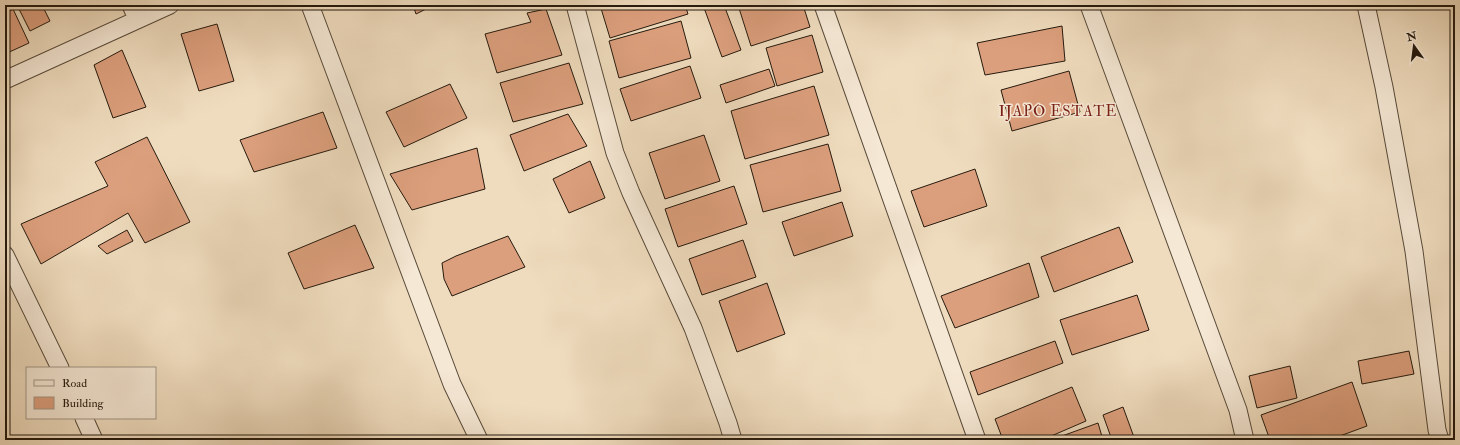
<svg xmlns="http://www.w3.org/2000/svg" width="1460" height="445" font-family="'IM FELL Double Pica',serif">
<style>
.building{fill:#dc9f7d;stroke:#251a0e}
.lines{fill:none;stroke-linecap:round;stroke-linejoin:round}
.minor-casing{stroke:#584a3a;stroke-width:19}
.minor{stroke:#f5e8d5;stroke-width:17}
.labels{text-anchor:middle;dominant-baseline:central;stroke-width:3;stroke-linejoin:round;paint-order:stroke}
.neighbourhood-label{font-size:15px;letter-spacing:1px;fill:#7a1f14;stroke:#f5e8d5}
</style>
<rect width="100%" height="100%" fill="#efdcbe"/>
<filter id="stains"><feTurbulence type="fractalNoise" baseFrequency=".005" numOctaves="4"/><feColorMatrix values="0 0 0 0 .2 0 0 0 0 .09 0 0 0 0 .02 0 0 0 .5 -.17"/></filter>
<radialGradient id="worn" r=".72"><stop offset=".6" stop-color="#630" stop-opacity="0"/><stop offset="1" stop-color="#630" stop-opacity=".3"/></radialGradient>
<path class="building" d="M 17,5 L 42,5 L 50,21 L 30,31 Z
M 413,5 L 434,5 L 416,14 Z
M 600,5 L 685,5 L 688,14 L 610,38 Z
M 703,5 L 724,5 L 741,50 L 722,57 Z
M 738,5 L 803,5 L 810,27 L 751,46 Z
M 13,9 L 29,43 L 5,54 L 5,13 Z
M 546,9 L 562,55 L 497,73 L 485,34 L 531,22 L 527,13 Z
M 681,21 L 691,58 L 619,78 L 609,41 Z
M 217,24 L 234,81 L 199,91 L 181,34 Z
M 1062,26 L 1065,61 L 985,75 L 977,43 Z
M 812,35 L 823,72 L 777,86 L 766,48 Z
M 122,50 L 146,107 L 113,118 L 94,65 Z
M 569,63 L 583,104 L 513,122 L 500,83 Z
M 690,66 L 701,98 L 631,121 L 620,89 Z
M 769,69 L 775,86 L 726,103 L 720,85 Z
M 1069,71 L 1080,112 L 1012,131 L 1001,90 Z
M 450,84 L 467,118 L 404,147 L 386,112 Z
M 814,86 L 829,135 L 745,159 L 731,111 Z
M 323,112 L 337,148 L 254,172 L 240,140 Z
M 568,114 L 587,146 L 524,171 L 510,135 Z
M 704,135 L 720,181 L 665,199 L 649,153 Z
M 147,137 L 190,222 L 145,243 L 128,213 L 41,264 L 21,224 L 108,186 L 95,162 Z
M 828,144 L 841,191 L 763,212 L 750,165 Z
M 477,148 L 485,189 L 412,210 L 390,174 Z
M 590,161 L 605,198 L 569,213 L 553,179 Z
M 975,169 L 987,206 L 924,227 L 911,191 Z
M 734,186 L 747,224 L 678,247 L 665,209 Z
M 842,202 L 853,236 L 794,256 L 782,222 Z
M 355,225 L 374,268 L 304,289 L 288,253 Z
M 1119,227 L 1133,262 L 1054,292 L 1041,257 Z
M 127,230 L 133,241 L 107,254 L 98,246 Z
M 508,236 L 525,267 L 452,296 L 444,279 L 442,263 L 456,256 Z
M 743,240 L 756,277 L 702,295 L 689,259 Z
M 1029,263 L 1039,297 L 955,328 L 941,296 Z
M 767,283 L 785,334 L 737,352 L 719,301 Z
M 1137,295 L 1149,330 L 1072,355 L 1060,320 Z
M 1055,341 L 1063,363 L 978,395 L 970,372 Z
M 1409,351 L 1414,374 L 1362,384 L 1358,361 Z
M 1290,366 L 1297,398 L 1257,408 L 1249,376 Z
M 1352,382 L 1367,426 L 1329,440 L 1270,440 L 1261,415 Z
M 1072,387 L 1086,421 L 1042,440 L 1003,440 L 995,419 Z
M 1123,407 L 1135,440 L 1112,440 L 1103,415 Z
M 1098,423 L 1103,440 L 1063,440 L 1062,436 Z"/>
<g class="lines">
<g class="minor-casing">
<path id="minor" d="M 131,5 L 137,19
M 310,5 L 452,384 L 479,440
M 575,5 L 615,153 L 631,193 L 693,328 L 728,423 L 733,440
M 823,5 L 977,440
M 1089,5 L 1238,410 L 1245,440
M 1366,5 L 1384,87 L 1414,251 L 1437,430 L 1440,440
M 5,80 L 170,5
M 5,255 L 60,368
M 84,418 L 94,440"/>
</g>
<use href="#minor" class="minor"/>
</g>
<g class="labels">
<g class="neighbourhood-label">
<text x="1058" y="111">IJAPO ESTATE</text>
</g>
</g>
<rect width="1460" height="445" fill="none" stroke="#efdcbe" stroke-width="20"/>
<rect x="6" y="6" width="1448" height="433" fill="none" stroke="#251a0e" stroke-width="2"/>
<rect x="10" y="10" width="1440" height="425" fill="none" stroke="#251a0e"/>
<rect x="26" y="367" width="130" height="52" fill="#f5e8d5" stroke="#a29685"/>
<rect x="34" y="380" width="20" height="6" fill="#f5e8d5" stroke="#a29685"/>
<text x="62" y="387" font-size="12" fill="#251a0e">Road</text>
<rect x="34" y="397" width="20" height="12" fill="#dc9f7d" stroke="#a29685"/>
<text x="62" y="407" font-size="12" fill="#251a0e">Building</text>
<g transform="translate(1414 46) rotate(346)" stroke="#f5e8d5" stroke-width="3" paint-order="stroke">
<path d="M0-3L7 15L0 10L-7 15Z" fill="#251a0e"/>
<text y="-6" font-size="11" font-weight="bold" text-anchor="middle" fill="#251a0e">N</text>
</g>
<rect width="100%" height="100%" filter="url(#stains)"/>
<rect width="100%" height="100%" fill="url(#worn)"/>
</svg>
